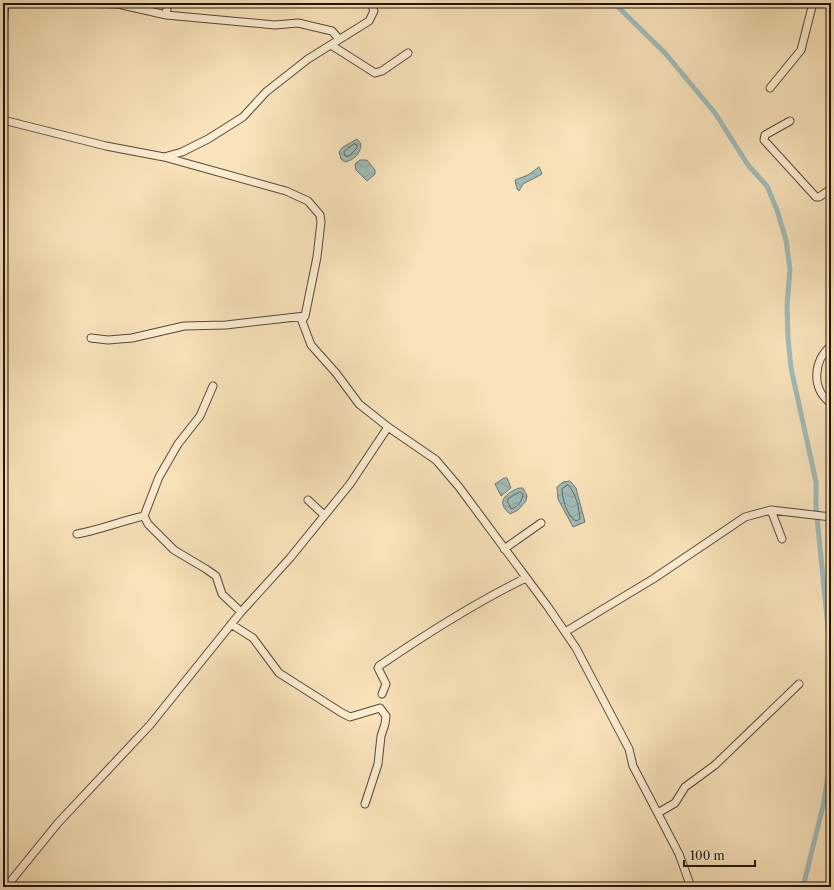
<svg xmlns="http://www.w3.org/2000/svg" width="834" height="890" font-family="'Libre Caslon Text',serif">
<style>
.water{fill:url(#water-waves);stroke:#6e7873}
.lines{fill:none;stroke-linecap:round;stroke-linejoin:round}
.shore{stroke:#626862;stroke-width:1}
.canal{stroke:#a1bcb9;stroke-width:5}
.minor-casing{stroke:#584737;stroke-width:9}
.minor{stroke:#fbedd2;stroke-width:7}
</style>
<defs>
<pattern id="water-waves" width="16" height="10" patternUnits="userSpaceOnUse"><rect width="16" height="10" fill="#a1bcb9"/><path d="M0 5q4-4 8 0t8 0" fill="none" stroke="#8aa19e"/></pattern>
</defs>
<rect width="100%" height="100%" fill="#f9e3ba"/>
<filter id="stains"><feTurbulence type="fractalNoise" baseFrequency=".005" numOctaves="4"/><feColorMatrix values="0 0 0 0 .2 0 0 0 0 .09 0 0 0 0 .02 0 0 0 .5 -.17"/></filter>
<radialGradient id="worn" r=".72"><stop offset=".6" stop-color="#630" stop-opacity="0"/><stop offset="1" stop-color="#630" stop-opacity=".3"/></radialGradient>
<path class="water" d="M 357,139 L 361,144 C 361,153 354,160 345,162 L 341,159 L 339,152 L 343,147 Z
M 360,160 L 367,160 L 375,170 L 375,174 L 367,181 L 356,170 L 355,164 Z
M 539,167 L 542,174 L 523,184 L 519,191 L 517,189 L 515,180 L 528,175 Z
M 504,478 L 507,478 L 511,488 L 501,496 L 495,484 Z
M 570,481 L 576,488 L 585,522 L 573,527 L 558,499 L 557,487 L 563,482 Z
M 519,488 L 523,488 L 527,496 L 526,501 L 518,510 L 510,514 C 495,502 506,493 519,488 Z"/>
<g class="lines">
<path class="shore" d="M 354,144 L 357,145 L 357,148 L 349,156 L 345,156 L 344,152 Z
M 568,485 C 576,493 579,508 580,519 L 576,521 C 567,516 562,499 562,489 Z
M 520,492 L 523,494 C 523,500 517,508 511,509 L 507,500 Z"/>
<path class="canal" d="M 614,3 L 665,53 L 715,113 L 748,165 L 767,186 L 777,210 L 786,240 L 790,269 L 787,306 L 788,338 L 791,368 L 816,482 L 816,507 L 831,658
M 803,887 L 823,806 L 831,758"/>
<g class="minor-casing">
<path id="minor" d="M 73,3 L 118,4 L 166,15 L 275,25 L 298,23 L 332,31 L 339,39
M 166,15 L 168,3
M 3,26 L 5,3
M 331,45 L 375,73 L 382,71 L 408,53
M 770,88 L 801,50 L 813,3
M 3,120 L 106,146 L 164,157 L 286,191 L 308,201 L 320,215 L 321,222 L 317,257 L 305,316 L 302,321 L 311,345 L 336,373 L 359,404 L 388,427 L 436,460 L 459,487 L 548,607 L 576,648 L 629,749 L 633,766 L 679,854 L 691,887
M 790,121 L 765,135 L 764,140 L 816,197 L 819,197 L 831,189
M 164,157 L 182,152 L 208,139 L 243,117 L 266,92 L 308,59 L 369,21 L 374,11 L 371,3
M 91,338 L 108,340 L 132,338 L 184,326 L 226,325 L 305,316
M 831,346 C 813,360 811,390 831,403
M 213,386 L 200,416 L 178,444 L 159,477 L 144,516 L 148,524 L 174,550 L 206,569 L 216,576 L 222,594 L 241,612
M 308,500 L 324,515
M 771,510 L 782,539
M 77,534 C 100,530 121,521 144,516
M 504,549 L 541,523
M 231,624 L 253,638 L 279,673 L 342,713 L 350,717 L 380,708 L 386,716 L 385,724 L 381,736 L 378,764 L 365,804
M 565,632 L 653,579 L 745,517 L 771,510 L 831,517
M 382,694 L 386,684 L 378,668 L 379,666 C 426,634 474,603 526,578
M 658,813 L 675,803 L 685,787 L 715,765 L 799,684
M 6,887 L 58,823 L 150,725 L 241,612 L 290,558 L 350,484 L 388,427"/>
</g>
<use href="#minor" class="minor"/>
</g>
<rect width="834" height="890" fill="none" stroke="#f9e3ba" stroke-width="16"/>
<rect x="4" y="4" width="826" height="882" fill="none" stroke="#22130b" stroke-width="2"/>
<rect x="8" y="8" width="818" height="874" fill="none" stroke="#22130b"/>
<path d="M684 860v6h71v-6" fill="none" stroke="#22130b" stroke-width="2"/>
<text x="690" y="860" font-size="12" fill="#22130b" stroke="#fbedd2" stroke-width="3" paint-order="stroke">100 m</text>
<rect width="100%" height="100%" filter="url(#stains)"/>
<rect width="100%" height="100%" fill="url(#worn)"/>
</svg>
